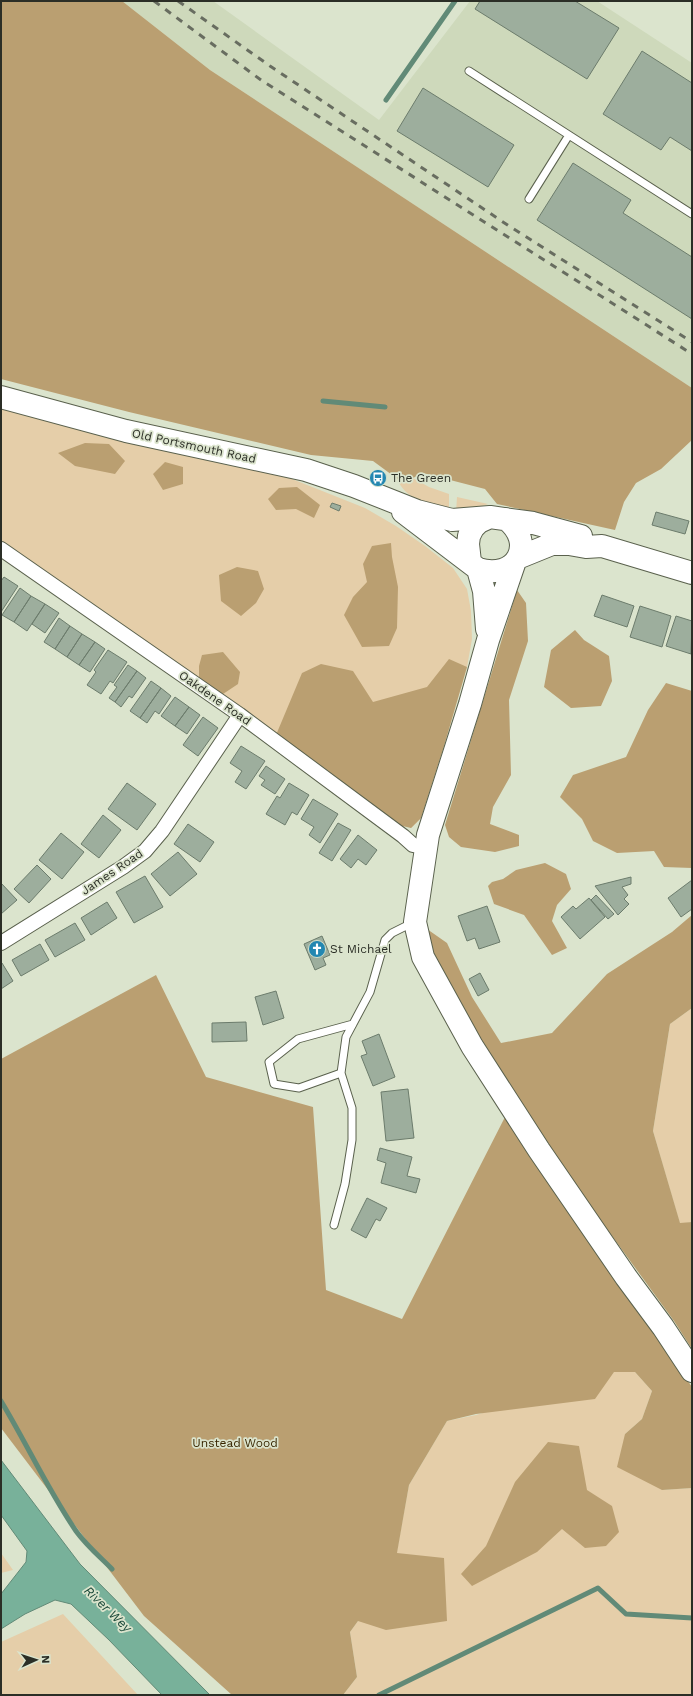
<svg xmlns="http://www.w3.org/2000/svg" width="693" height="1696" font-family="'Work Sans',sans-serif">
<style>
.built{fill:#ced9bb}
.green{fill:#e5cea9}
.forest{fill:#ba9f71}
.water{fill:#78b19a;stroke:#618a77}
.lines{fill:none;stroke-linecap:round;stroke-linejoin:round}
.stream{stroke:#618a77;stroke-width:5}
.building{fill:#9dae9d;stroke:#6c7c6c}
.service-casing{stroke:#5a614d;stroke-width:9}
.minor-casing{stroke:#5a614d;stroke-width:16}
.primary-casing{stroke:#5a614d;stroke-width:24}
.service{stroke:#fff;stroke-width:7}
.minor{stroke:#fff;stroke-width:14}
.primary{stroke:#fff;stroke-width:22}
.rail{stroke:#686d60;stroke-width:3;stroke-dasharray:7 7;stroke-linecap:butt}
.labels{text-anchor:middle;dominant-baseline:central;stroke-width:3.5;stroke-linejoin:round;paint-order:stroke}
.street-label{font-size:12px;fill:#2b2e26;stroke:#dbe4cd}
.poi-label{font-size:12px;fill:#2b2e26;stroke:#dbe4cd;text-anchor:start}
.park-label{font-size:12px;fill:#382600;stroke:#dbe4cd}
.water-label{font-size:13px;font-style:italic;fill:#1a4939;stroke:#dbe4cd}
</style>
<rect width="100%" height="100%" fill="#dbe4cd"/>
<path class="built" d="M 122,1 L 213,1 L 379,120 L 470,1 L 597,1 L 692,63 L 692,388 L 210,70 Z"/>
<path class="green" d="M 1,407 L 80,430 L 227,465 L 282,475 L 365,508 L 396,526 L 425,546 L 453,568 L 467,589 L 471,611 L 472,639 L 467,667 L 444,746 L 421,818 L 411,828 L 276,734 L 223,694 L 199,681 L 1,542 Z
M 413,478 L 429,487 L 449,494 L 449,513 C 430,505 406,500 397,479 L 403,483 Z
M 457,497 L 488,504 L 464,513 L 456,513 Z
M 692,1008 L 692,1222 L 680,1224 L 653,1131 L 670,1024 Z
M 614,1372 L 635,1372 L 652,1391 L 642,1419 L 625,1434 L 662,1490 L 692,1488 L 692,1695 L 343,1695 L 357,1677 L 350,1632 L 393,1573 L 409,1485 L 447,1421 L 476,1415 Z
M 1,1553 L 13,1570 L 1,1573 Z
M 63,1614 L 138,1695 L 1,1695 L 1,1642 Z"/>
<path class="forest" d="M 1,1 L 122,1 L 210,70 L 692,388 L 692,440 L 661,469 L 636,483 L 624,502 L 615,530 L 497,504 L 485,489 L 423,473 L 403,483 L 373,461 L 311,455 L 129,412 L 1,379 Z
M 85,443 L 109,444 L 125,461 L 115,474 L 75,466 L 58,453 Z
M 165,462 L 183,467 L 183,484 L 163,490 L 153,474 Z
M 297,487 L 320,505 L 314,518 L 296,509 L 276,510 L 268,499 L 279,488 Z
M 391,543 L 392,557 L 398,587 L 397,628 L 389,646 L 362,647 L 344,615 L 353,597 L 367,582 L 363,564 L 372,546 Z
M 237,567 L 258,571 L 264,589 L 256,603 L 241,616 L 221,601 L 219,575 Z
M 517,590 L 526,603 L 528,641 L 509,700 L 511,775 L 493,807 L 490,824 L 519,835 L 519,846 L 495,852 L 461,847 L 449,837 L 445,825 Z
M 575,630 L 584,640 L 609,656 L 612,681 L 601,706 L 571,708 L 544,687 L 551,650 Z
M 223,652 L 240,672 L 238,684 L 223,694 L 199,681 L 199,666 L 202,655 Z
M 449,659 L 467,667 L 444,746 L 421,818 L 411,828 L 394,824 L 276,735 L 302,673 L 321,664 L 353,671 L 373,702 L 427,687 Z
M 666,683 L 692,691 L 692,868 L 664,867 L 654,851 L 617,853 L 593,841 L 582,819 L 560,797 L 573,775 L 626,757 L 648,710 Z
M 545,863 L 566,874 L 571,889 L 557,905 L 552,921 L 567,948 L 552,955 L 524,915 L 494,904 L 488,886 L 492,882 L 503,879 L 516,870 Z
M 692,915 L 692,1008 L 670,1024 L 653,1131 L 680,1223 L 692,1222 L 692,1349 L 674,1321 L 550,1151 L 511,1093 L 437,962 L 430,945 L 427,929 L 447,943 L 472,997 L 501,1043 L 552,1033 L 607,974 L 672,932 Z
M 156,975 L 206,1077 L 313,1107 L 326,1290 L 402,1319 L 505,1117 L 692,1387 L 692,1488 L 662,1490 L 617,1467 L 625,1434 L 642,1419 L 652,1391 L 635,1372 L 614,1372 L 595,1399 L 476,1414 L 447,1421 L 409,1485 L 397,1553 L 444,1558 L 447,1621 L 386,1630 L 358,1621 L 350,1632 L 357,1677 L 343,1695 L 232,1695 L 144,1616 L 1,1428 L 1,1059 Z
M 548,1442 L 579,1446 L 587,1490 L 612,1506 L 619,1532 L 606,1546 L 585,1548 L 562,1529 L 537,1552 L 472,1586 L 461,1574 L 486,1546 L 515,1482 Z"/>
<path class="water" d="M 1,1460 L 80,1564 L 210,1695 L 162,1695 L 109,1640 L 71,1604 L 55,1600 L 25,1614 L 1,1629 L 1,1594 L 26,1562 L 27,1551 L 1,1515 Z"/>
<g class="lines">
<path class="stream" d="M 386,100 L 455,1
M 323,401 L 385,407
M 1,1401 C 27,1444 48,1490 76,1531 C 86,1545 100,1557 112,1569
M 379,1695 L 598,1588 L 626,1614 L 692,1618"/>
</g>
<path class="building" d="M 480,1 L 575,1 L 619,28 L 587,79 L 475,9 Z
M 642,51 L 692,83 L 692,151 L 670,137 L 661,150 L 603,114 Z
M 423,88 L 514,145 L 488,187 L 397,131 Z
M 573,163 L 631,200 L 623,213 L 692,257 L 692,319 L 537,220 Z
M 332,503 L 341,506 L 339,511 L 330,507 Z
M 656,512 L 689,521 L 685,534 L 652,525 Z
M 4,577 L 18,586 L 1,612 L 1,581 Z
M 20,588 L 31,596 L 14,622 L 2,615 Z
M 602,595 L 634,606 L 627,627 L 594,616 Z
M 31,596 L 45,604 L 27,631 L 14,622 Z
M 45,604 L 59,613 L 45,633 L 32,624 Z
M 640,606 L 671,616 L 662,647 L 630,637 Z
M 676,616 L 692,621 L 691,654 L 666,646 Z
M 59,618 L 70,626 L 55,649 L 44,642 Z
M 70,626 L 82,634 L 67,657 L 55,649 Z
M 82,634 L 95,642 L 79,665 L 67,657 Z
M 95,642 L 105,649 L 90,672 L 79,665 Z
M 108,650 L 127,662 L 113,683 L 110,681 L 101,694 L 87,685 L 96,672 L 94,670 Z
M 128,665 L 137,671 L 115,702 L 109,698 L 117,687 L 114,685 Z
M 137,671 L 146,678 L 132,698 L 129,696 L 121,707 L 115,702 Z
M 151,681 L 161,688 L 140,718 L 130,711 Z
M 161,688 L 171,696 L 159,714 L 155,711 L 147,723 L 140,718 Z
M 175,697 L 189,707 L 175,726 L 161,716 Z
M 189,707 L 200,715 L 187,734 L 175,726 Z
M 203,717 L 218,728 L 198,756 L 183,745 Z
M 241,746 L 265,761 L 246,789 L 235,782 L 242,771 L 230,763 Z
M 266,766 L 285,779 L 275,794 L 261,785 L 265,780 L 259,776 Z
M 127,783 L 156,804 L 137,830 L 108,809 Z
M 289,783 L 309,795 L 297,815 L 292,812 L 285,825 L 266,814 L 277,796 L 280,798 Z
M 313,799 L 338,814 L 320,843 L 309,835 L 314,827 L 301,819 Z
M 103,815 L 121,830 L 99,858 L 81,844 Z
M 338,823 L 351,830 L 332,861 L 319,853 Z
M 188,824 L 214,842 L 200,862 L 174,844 Z
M 61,833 L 84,852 L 62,879 L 39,860 Z
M 358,835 L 377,850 L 366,865 L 358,859 L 351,868 L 340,859 Z
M 178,852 L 197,874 L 170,896 L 151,874 Z
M 37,865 L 51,879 L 29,903 L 14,889 Z
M 145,876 L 163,907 L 134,923 L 116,892 Z
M 631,877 L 631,884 L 622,887 L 628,895 L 624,899 L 629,904 L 618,915 L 595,886 Z
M 692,880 L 692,909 L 681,917 L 668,898 Z
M 1,883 L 17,900 L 1,914 Z
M 596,895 L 614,914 L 608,919 L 591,900 Z
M 589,898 L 605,917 L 580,939 L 561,917 L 573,906 L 576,909 Z
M 107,902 L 117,918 L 91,935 L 81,918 Z
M 487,906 L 500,942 L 479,949 L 475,938 L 467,941 L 458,916 Z
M 75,923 L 85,940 L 55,957 L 45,940 Z
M 322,936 L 330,955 L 323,958 L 326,965 L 315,970 L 304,944 Z
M 40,944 L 49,960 L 21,976 L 12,960 Z
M 2,963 L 13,981 L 1,989 L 1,964 Z
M 480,973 L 489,990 L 478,996 L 469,979 Z
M 276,991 L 284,1018 L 263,1025 L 255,997 Z
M 246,1022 L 247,1041 L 212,1042 L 212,1023 Z
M 379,1034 L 395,1077 L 373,1086 L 361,1056 L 367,1054 L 362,1041 Z
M 408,1089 L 414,1138 L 386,1141 L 381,1092 Z
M 380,1148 L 412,1157 L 407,1176 L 420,1179 L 416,1193 L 381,1183 L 386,1163 L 377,1160 Z
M 367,1198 L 387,1208 L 380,1221 L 376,1219 L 366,1238 L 351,1230 Z"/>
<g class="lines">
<g class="service-casing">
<path id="service" d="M 469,71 L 692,214
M 529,199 L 569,135
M 341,1073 L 299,1088 L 274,1084 L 269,1062 L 298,1039 L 353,1024
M 334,1225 L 345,1184 L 352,1140 L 352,1108 L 341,1073 L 346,1037 L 370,992 L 385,940 L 392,933 L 412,923"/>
</g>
<g class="minor-casing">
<path id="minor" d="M 1,549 L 240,715 L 403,836 L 413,845 L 427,848
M 1,943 L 123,867 L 145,851 L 162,831 L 240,715"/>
</g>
<g class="primary-casing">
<path id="primary" d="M 1,397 L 126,431 L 306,470 L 354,486 L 417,511 L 452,520 L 490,517
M 403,512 L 478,569 C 516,581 537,543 506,519
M 520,557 L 552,544 L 569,544 L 586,547 L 602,546 L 692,573
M 470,562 L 468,544 L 469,536 L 473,528 L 479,522 L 490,517 L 533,523 L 581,536
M 514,564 L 488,640 L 470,704 L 428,835 L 415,922 L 423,957 L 472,1046 L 539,1150 L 626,1277 L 663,1327 L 692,1371
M 478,569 L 484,591 L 487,629"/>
</g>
<use href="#service" class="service"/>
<use href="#minor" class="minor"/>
<use href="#primary" class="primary"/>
<path class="rail" d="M 154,1 L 261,80 L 692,354
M 178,1 L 270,66 L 509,226 L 692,342"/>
</g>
<defs>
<g id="bus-disc" transform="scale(0.9)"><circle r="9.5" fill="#2387b1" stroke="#dbe4cd"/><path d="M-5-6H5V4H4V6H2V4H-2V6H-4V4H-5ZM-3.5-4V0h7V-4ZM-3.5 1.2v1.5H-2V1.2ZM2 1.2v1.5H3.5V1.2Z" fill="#fff"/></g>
<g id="church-disc" transform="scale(0.9)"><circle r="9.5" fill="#2387b1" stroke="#dbe4cd"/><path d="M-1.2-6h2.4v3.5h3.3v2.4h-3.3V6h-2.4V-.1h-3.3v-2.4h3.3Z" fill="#fff"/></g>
</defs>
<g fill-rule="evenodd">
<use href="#bus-disc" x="378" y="478"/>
<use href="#church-disc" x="317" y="949"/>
</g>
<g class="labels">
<g class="street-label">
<text transform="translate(194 446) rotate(12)">Old Portsmouth Road</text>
<text transform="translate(215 698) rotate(35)">Oakdene Road</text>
<text transform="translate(112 872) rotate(-34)">James Road</text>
</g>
<g class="poi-label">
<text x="391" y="478">The Green</text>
<text x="330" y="949">St Michael</text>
</g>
<g class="park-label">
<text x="235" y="1443">Unstead Wood</text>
</g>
<g class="water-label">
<text transform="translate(108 1609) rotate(44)">River Wey</text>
</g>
</g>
<rect width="693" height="1696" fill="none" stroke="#2b2e26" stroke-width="4"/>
<g transform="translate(36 1660) rotate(87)" stroke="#dbe4cd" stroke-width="3" paint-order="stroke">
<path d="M0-3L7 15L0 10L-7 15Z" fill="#2b2e26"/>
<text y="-6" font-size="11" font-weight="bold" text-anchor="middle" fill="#2b2e26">N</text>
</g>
</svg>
